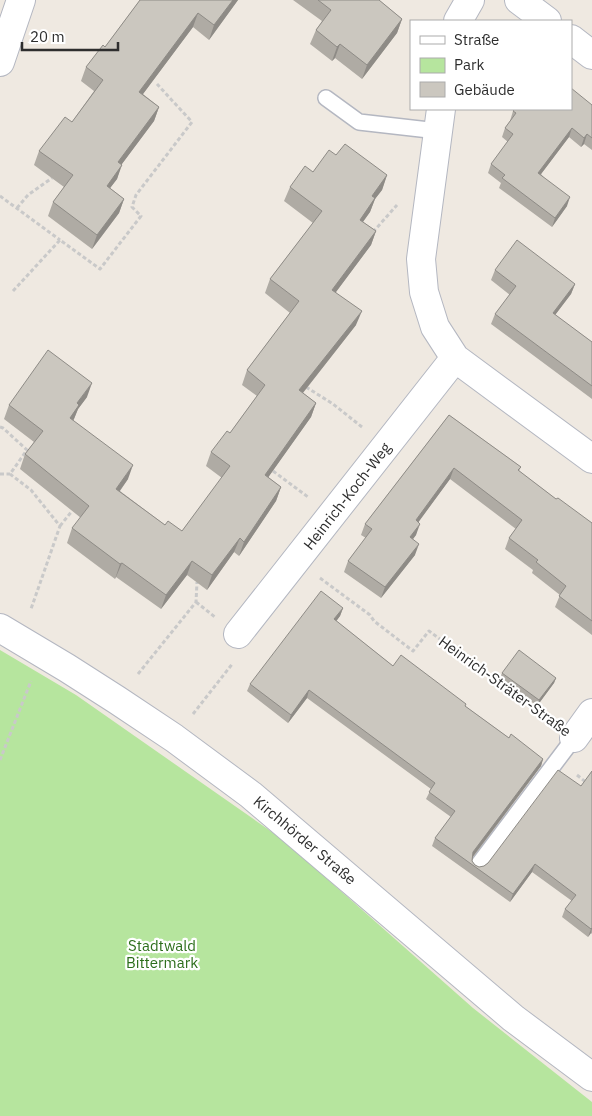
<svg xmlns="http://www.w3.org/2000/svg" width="592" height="1116" font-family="'IBM Plex Sans',sans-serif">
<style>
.green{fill:#b6e59e}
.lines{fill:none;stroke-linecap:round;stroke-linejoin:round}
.service-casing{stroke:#b4b7c1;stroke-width:18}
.minor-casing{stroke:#b4b7c1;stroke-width:30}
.secondary-casing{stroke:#b4b7c1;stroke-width:30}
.path{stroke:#c9c9c9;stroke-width:3;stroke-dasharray:4 2.5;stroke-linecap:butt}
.service{stroke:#fff;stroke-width:15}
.minor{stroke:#fff;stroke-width:28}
.secondary{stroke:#fff;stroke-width:28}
.wall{fill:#afaba4}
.shaded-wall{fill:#8e8b86}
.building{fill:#cbc7bf;stroke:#8e8b86}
.labels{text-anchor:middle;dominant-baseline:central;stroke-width:4.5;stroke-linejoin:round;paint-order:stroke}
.street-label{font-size:15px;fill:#2e2e2e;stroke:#fff}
.park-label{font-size:15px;fill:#2c6e1b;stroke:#fff}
</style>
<rect width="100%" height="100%" fill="#efe9e1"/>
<path class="green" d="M 0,650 L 76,695 L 282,839 L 473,1008 L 592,1102 L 592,1116 L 0,1116 Z"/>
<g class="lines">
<g class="service-casing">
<path id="service" d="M 326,98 L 359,122 L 438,131
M 478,865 L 574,738"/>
</g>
<g class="minor-casing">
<path id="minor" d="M 519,0 L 547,21
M 458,21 L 470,0
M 571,39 L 592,55
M 0,62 L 21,0
M 441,109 L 421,259 L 424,292 L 435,327 L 455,358 L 592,459
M 238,634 L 455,358
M 574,738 L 592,713"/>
</g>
<g class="secondary-casing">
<path id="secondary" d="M 0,628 L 67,668 L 117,700 L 174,738 L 251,795 L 513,1018 L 592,1077"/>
</g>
<path class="path" d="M 0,196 L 60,240
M 17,208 L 28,195 L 52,178
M 373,232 L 397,205
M 13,291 L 60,240 L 100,269 L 141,216 L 132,207 L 136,195 L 192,122 L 157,84
M 306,387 L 333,404 L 362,427
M 0,427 L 3,428 L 27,450 L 10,474 L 31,490 L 60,526 L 31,609
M 273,471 L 308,497
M 0,474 L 10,474
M 60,526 L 72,511
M 320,578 L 370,615 L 374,621 L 413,651 L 429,631 L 549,720
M 196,602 L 215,617
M 138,674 L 196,602 L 197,582
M 193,714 L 233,663
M 0,760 L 31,681
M 577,775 L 592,787"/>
<use href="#service" class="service"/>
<use href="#minor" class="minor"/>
<use href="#secondary" class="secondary"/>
</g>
<path class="wall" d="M 140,0 L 238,0 L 209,40 L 193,27 L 143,94 L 159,107 L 154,121 L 121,165 L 117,179 L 110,188 L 124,199 L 119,213 L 92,249 L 48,216 L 53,202 L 64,187 L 34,165 L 39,151 L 72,122 L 94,91 L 81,81 L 86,67 L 105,47 Z
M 293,0 L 379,0 L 402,19 L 397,33 L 362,79 L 335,58 L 332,61 L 310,44 L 316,30 L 322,21 Z
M 592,105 L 592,150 L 584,144 L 581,147 L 569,137 L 541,174 L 567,206 L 552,227 L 499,188 L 501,183 L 488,173 L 491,164 L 508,142 L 502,137 L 505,128 L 510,121 L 513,111 Z
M 336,155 L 387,175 L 382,190 L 375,199 L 370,212 L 363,222 L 376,231 L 371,245 L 336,292 L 356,325 L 303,393 L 316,403 L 311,417 L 268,477 L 281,487 L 276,501 L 239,556 L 234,552 L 207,590 L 187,575 L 161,609 L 116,577 L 115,579 L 67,543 L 72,528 L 81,518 L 20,469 L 25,454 L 34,442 L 4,419 L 9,405 L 87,397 L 78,409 L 73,421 L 128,479 L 120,491 L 165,525 L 182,531 L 222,478 L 206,466 L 211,452 L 230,433 L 257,396 L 242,385 L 247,370 L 290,313 L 265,293 L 270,279 L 313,223 L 284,201 L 290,187 L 313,172 Z
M 495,270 L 575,284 L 571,294 L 555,315 L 592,342 L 592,399 L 491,324 L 495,314 L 510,295 L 491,280 Z
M 449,415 L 521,467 L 519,471 L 556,499 L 592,523 L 592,635 L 555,607 L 560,595 L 532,573 L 533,570 L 505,549 L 509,538 L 516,529 L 450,479 L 418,522 L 416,535 L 413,539 L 415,555 L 381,598 L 344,572 L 348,561 L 366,538 L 361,535 L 365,524 Z
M 343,608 L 340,616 L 336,621 L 393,666 L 466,704 L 465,706 L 509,738 L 543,759 L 541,766 L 473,857 L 472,861 L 475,865 L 479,867 L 484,866 L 581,786 L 592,771 L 592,934 L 591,933 L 588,937 L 562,917 L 565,909 L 572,901 L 532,872 L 510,902 L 432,846 L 435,838 L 451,817 L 426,799 L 431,789 L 307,698 L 288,723 L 247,691 L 250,684 Z
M 502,673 L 556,678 L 554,683 L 537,706 L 500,678 Z"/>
<path class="shaded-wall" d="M 233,0 L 238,0 L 209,40 L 214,25 Z
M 198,13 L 193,27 L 134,106 L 139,92 Z
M 402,19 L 397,33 L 362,79 L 367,65 Z
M 340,44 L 335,58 L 332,61 L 337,47 Z
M 159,107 L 154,121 L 113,176 L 118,162 Z
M 572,128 L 569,137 L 535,182 L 538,173 Z
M 587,134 L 584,144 L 581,147 L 584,138 Z
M 122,165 L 117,179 L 101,200 L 107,186 Z
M 387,175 L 382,190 L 375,199 L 370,212 L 354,234 L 360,220 L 372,196 Z
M 570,197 L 567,206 L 552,227 L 555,218 Z
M 124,199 L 119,213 L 92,249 L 97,235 Z
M 376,231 L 371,245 L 327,304 L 332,290 Z
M 575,284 L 571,294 L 549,323 L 553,313 Z
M 362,311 L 356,325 L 294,404 L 299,390 Z
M 92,383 L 87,397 L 78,409 L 74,419 L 65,432 L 70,418 L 77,403 Z
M 316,403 L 311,417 L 260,489 L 265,475 Z
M 133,465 L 128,479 L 111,503 L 116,489 Z
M 454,468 L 450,479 L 412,531 L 416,520 Z
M 281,487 L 276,501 L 239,556 L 244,542 Z
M 420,524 L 416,535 L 406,548 L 410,537 Z
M 240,538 L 234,552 L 207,590 L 212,575 Z
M 419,544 L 415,555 L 381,598 L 385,587 Z
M 192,561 L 187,575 L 161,609 L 166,595 Z
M 122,563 L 116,577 L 115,579 L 120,564 Z
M 343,608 L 340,616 L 332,627 L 334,619 Z
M 556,678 L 554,683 L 537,706 L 539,700 Z
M 309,690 L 307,698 L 288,723 L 291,715 Z
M 543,759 L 541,766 L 471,859 L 473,852 Z
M 535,864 L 532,872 L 510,902 L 513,894 Z
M 592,928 L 591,933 L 588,937 L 591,929 Z"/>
<path class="building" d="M 140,0 L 233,0 L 214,25 L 198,13 L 139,92 L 159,107 L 118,162 L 122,165 L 107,186 L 124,199 L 97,235 L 53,202 L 73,175 L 39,151 L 65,117 L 72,122 L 103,80 L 86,67 L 103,45 L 105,47 Z
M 318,0 L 379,0 L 402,19 L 367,65 L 340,44 L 337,47 L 316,30 L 331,10 Z
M 571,88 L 592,105 L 592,138 L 587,134 L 584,138 L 572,128 L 538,173 L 570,197 L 555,218 L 502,178 L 505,175 L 491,164 L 513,134 L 505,128 L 516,113 L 513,111 L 515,109 L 571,109 Z
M 345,144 L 387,175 L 372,196 L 375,198 L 360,220 L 376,231 L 332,290 L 362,311 L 299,390 L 316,403 L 265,475 L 281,487 L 244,542 L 240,538 L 212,575 L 192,561 L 166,595 L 122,563 L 120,564 L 72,528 L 89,506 L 25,454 L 43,431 L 9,405 L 48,350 L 92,383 L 77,403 L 79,405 L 70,418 L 133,465 L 116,489 L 165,525 L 168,521 L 182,531 L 230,466 L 211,452 L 227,431 L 230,433 L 265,385 L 247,370 L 299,301 L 270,279 L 322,211 L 290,187 L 305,166 L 313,172 L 329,150 L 336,155 Z
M 517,240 L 575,284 L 553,313 L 592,342 L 592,386 L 495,314 L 516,286 L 495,270 Z
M 449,415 L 521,467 L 518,470 L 556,499 L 558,498 L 592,523 L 592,621 L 559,596 L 566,586 L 536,562 L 538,560 L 509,538 L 522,520 L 454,468 L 416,520 L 420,524 L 410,537 L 419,544 L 385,587 L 348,561 L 372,529 L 365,524 Z
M 321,591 L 343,608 L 334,619 L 393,666 L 401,655 L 466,704 L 465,706 L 509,738 L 511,734 L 543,759 L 473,852 L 472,861 L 475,865 L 479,867 L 484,866 L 488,863 L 558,770 L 581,786 L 592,771 L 592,928 L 591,929 L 565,909 L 576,895 L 535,864 L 513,894 L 435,838 L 455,811 L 429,792 L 435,783 L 309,690 L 291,715 L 250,684 Z
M 519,650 L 556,678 L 539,700 L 502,673 Z"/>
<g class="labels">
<g class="street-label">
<text transform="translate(347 496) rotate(-52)">Heinrich-Koch-Weg</text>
<text transform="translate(505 686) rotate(36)">Heinrich-Sträter-Straße</text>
<text transform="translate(305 840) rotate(40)">Kirchhörder Straße</text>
</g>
<g class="park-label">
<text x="162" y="945">Stadtwald<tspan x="162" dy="17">Bittermark</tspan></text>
</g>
</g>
<rect x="410" y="20" width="162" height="90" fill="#ffffff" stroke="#ababab"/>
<rect x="420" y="36" width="25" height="8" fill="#ffffff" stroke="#ababab"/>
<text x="454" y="45" font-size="15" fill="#2e2e2e">Straße</text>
<rect x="420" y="58" width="25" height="15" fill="#b6e59e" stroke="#ababab"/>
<text x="454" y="70" font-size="15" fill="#2e2e2e">Park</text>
<rect x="420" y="82" width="25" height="15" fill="#cbc7bf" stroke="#ababab"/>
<text x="454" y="95" font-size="15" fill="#2e2e2e">Gebäude</text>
<path d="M22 42v8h96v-8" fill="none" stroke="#2e2e2e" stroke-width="2.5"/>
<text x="30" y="42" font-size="15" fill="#2e2e2e" stroke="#ffffff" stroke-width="4" paint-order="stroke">20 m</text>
</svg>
